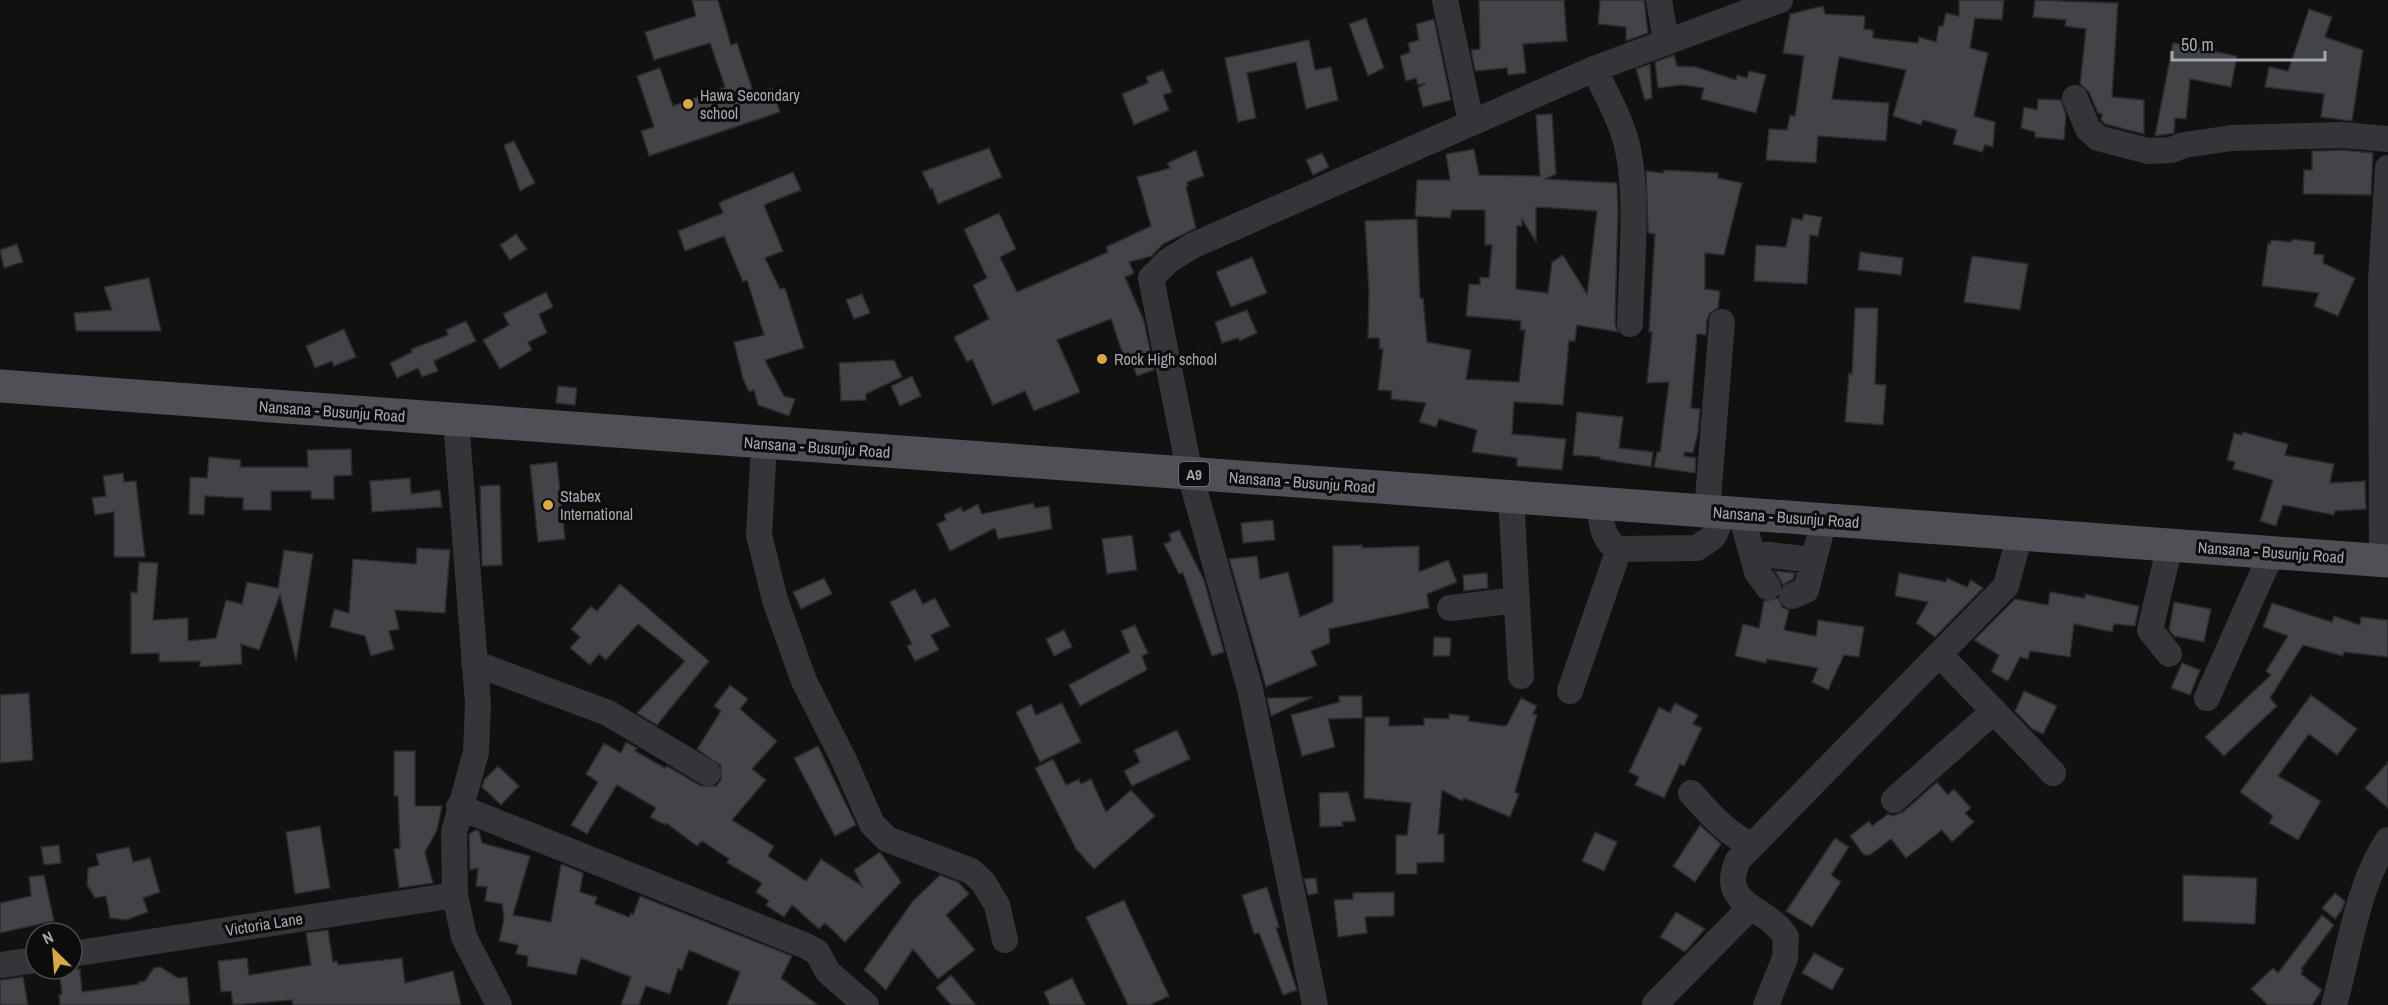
<svg xmlns="http://www.w3.org/2000/svg" width="2388" height="1005" font-family="'Archivo Narrow',sans-serif">
<style>
.building{fill:#434447;stroke:#2b2b2e;stroke-width:1.5;fill-rule:evenodd}
.lines{fill:none;stroke-linecap:round;stroke-linejoin:round}
.minor{stroke:#353539;stroke-width:26}
.major{stroke:#4f5055;stroke-width:33}
.poi-dot{fill:#daa841;stroke:#0c0c0d;stroke-width:2}
.labels{text-anchor:middle;dominant-baseline:central;stroke-width:6;stroke-linejoin:round;paint-order:stroke}
.shield{fill:#0c0c0d;stroke:#767980;stroke-width:1.5}
.shield-label{font-size:15px;font-weight:bold;fill:#a4a8b1}
.poi-label{font-size:16px;fill:#a4a8b1;stroke:#0c0c0d;text-anchor:start}
.street-label{font-size:16px;fill:#a4a8b1;stroke:#0c0c0d}
</style>
<rect width="100%" height="100%" fill="#111112"/>
<path class="building" d="M 692,0 L 718,0 L 731,45 L 737,43 L 754,94 L 772,88 L 780,112 L 649,156 L 641,131 L 654,127 L 637,76 L 660,68 L 673,106 L 725,87 L 710,43 L 654,60 L 645,32 L 696,16 Z
M 1479,0 L 1564,0 L 1567,41 L 1523,44 L 1526,73 L 1508,75 L 1507,68 L 1475,71 L 1471,50 L 1480,49 Z
M 1600,0 L 1644,0 L 1648,33 L 1626,41 L 1626,27 L 1598,24 Z
M 1959,0 L 2004,0 L 2002,20 L 1975,18 L 1970,48 L 1988,53 L 1974,116 L 1995,122 L 1993,147 L 1985,145 L 1982,152 L 1953,144 L 1957,130 L 1923,120 L 1921,125 L 1893,116 L 1906,70 L 1839,57 L 1832,99 L 1889,103 L 1886,141 L 1818,136 L 1816,163 L 1766,160 L 1769,129 L 1787,130 L 1790,115 L 1795,116 L 1804,56 L 1783,53 L 1790,14 L 1823,6 L 1825,14 L 1865,16 L 1864,29 L 1873,30 L 1873,38 L 1918,43 L 1919,37 L 1936,42 L 1939,26 L 1943,26 L 1946,13 L 1959,16 Z
M 2035,0 L 2118,3 L 2112,97 L 2144,100 L 2144,134 L 2105,124 L 2101,120 L 2102,114 L 2098,113 L 2089,92 L 2080,84 L 2086,29 L 2065,26 L 2066,20 L 2033,17 Z
M 2309,9 L 2332,17 L 2325,37 L 2363,50 L 2352,121 L 2321,117 L 2324,94 L 2265,87 L 2269,67 L 2288,71 Z
M 1366,18 L 1384,68 L 1368,76 L 1349,24 Z
M 1434,19 L 1451,100 L 1423,107 L 1418,88 L 1426,83 L 1418,85 L 1416,78 L 1406,81 L 1400,56 L 1410,52 L 1408,43 L 1419,40 L 1416,24 Z
M 1309,40 L 1315,70 L 1331,67 L 1338,100 L 1306,109 L 1296,62 L 1247,73 L 1256,118 L 1238,122 L 1225,58 Z
M 2173,43 L 2237,56 L 2231,87 L 2190,79 L 2186,119 L 2175,118 L 2174,133 L 2155,136 Z
M 1674,55 L 1677,66 L 1696,67 L 1736,80 L 1737,75 L 1747,78 L 1749,71 L 1766,75 L 1756,113 L 1701,99 L 1704,88 L 1682,85 L 1658,88 L 1655,62 Z
M 1650,64 L 1652,98 L 1645,100 L 1636,69 Z
M 1163,70 L 1172,92 L 1163,95 L 1169,110 L 1134,125 L 1122,94 L 1148,83 L 1146,77 Z
M 2038,99 L 2061,100 L 2066,115 L 2064,140 L 2035,137 L 2035,132 L 2021,128 L 2024,107 L 2037,110 Z
M 1552,114 L 1556,174 L 1545,179 L 1617,183 L 1618,210 L 1615,324 L 1618,332 L 1577,325 L 1575,341 L 1569,341 L 1563,405 L 1514,402 L 1512,434 L 1566,439 L 1562,470 L 1517,466 L 1517,458 L 1472,452 L 1477,430 L 1439,419 L 1436,427 L 1419,422 L 1426,403 L 1391,399 L 1392,391 L 1378,390 L 1383,349 L 1380,349 L 1379,338 L 1368,338 L 1369,292 L 1365,221 L 1417,219 L 1420,298 L 1423,298 L 1427,342 L 1471,350 L 1466,379 L 1519,382 L 1525,330 L 1520,330 L 1521,321 L 1466,316 L 1469,284 L 1480,285 L 1480,277 L 1489,278 L 1492,245 L 1485,245 L 1485,210 L 1452,210 L 1450,218 L 1415,216 L 1417,180 L 1450,180 L 1446,154 L 1474,149 L 1479,175 L 1540,176 L 1536,115 ZM 1536,207 L 1597,211 L 1587,294 L 1563,255 L 1552,262 L 1548,293 L 1516,289 L 1517,226 L 1522,226 L 1522,219 L 1536,242 Z
M 514,141 L 535,183 L 520,191 L 504,145 Z
M 989,148 L 1002,177 L 938,204 L 932,188 L 930,189 L 922,172 Z
M 1196,150 L 1204,176 L 1187,182 L 1188,186 L 1186,187 L 1196,228 L 1163,244 L 1152,256 L 1129,262 L 1134,273 L 1125,277 L 1144,321 L 1154,370 L 1137,376 L 1128,353 L 1123,355 L 1111,319 L 1057,340 L 1080,392 L 1034,411 L 1025,391 L 993,405 L 972,359 L 967,362 L 954,337 L 989,319 L 973,285 L 987,278 L 964,229 L 999,213 L 1016,249 L 1000,257 L 1017,292 L 1108,252 L 1106,247 L 1151,226 L 1137,177 L 1170,168 L 1167,163 Z
M 2343,150 L 2373,153 L 2371,195 L 2303,194 L 2304,170 L 2312,170 L 2312,151 Z
M 1322,153 L 1329,167 L 1313,175 L 1306,160 Z
M 1664,170 L 1718,173 L 1718,178 L 1742,183 L 1724,255 L 1705,253 L 1705,289 L 1720,291 L 1718,308 L 1710,313 L 1707,320 L 1706,335 L 1697,334 L 1691,408 L 1700,409 L 1698,433 L 1693,453 L 1684,452 L 1684,456 L 1696,458 L 1695,473 L 1654,467 L 1657,452 L 1660,452 L 1669,382 L 1647,383 L 1652,332 L 1649,332 L 1655,234 L 1648,233 L 1646,171 L 1663,173 Z
M 793,172 L 801,190 L 764,205 L 783,251 L 765,258 L 780,289 L 785,288 L 804,348 L 765,360 L 784,396 L 795,399 L 789,416 L 758,405 L 754,390 L 749,392 L 743,379 L 734,342 L 764,335 L 747,280 L 743,282 L 724,236 L 685,251 L 678,231 L 723,213 L 719,203 L 725,200 Z
M 1804,214 L 1822,217 L 1818,236 L 1810,235 L 1807,284 L 1754,281 L 1756,245 L 1786,247 L 1792,218 L 1802,220 Z
M 516,234 L 527,249 L 510,260 L 500,245 Z
M 2292,239 L 2315,242 L 2314,254 L 2324,255 L 2323,263 L 2355,278 L 2338,316 L 2314,306 L 2319,293 L 2262,286 L 2268,243 L 2270,244 L 2271,240 L 2292,242 Z
M 17,244 L 23,262 L 4,268 L 0,250 Z
M 1860,252 L 1903,258 L 1901,275 L 1858,270 Z
M 1972,256 L 2028,264 L 2020,310 L 1964,302 Z
M 1252,257 L 1267,293 L 1231,307 L 1216,272 Z
M 149,278 L 161,331 L 76,331 L 74,313 L 112,310 L 104,287 Z
M 546,292 L 553,307 L 539,314 L 547,333 L 528,342 L 532,350 L 500,369 L 483,340 L 509,325 L 503,314 Z
M 862,294 L 870,313 L 854,319 L 846,300 Z
M 1855,308 L 1878,308 L 1875,384 L 1886,385 L 1883,425 L 1845,422 L 1849,373 L 1852,374 Z
M 1247,310 L 1257,333 L 1240,341 L 1238,338 L 1222,343 L 1215,322 Z
M 466,321 L 476,341 L 434,361 L 438,371 L 422,377 L 418,368 L 397,378 L 390,363 L 412,352 L 411,349 L 448,335 L 446,330 Z
M 344,329 L 356,357 L 334,366 L 332,361 L 315,368 L 306,346 Z
M 894,360 L 902,377 L 866,394 L 866,400 L 841,401 L 839,363 Z
M 912,376 L 921,396 L 900,406 L 891,386 Z
M 558,386 L 577,388 L 575,405 L 556,403 Z
M 1577,412 L 1623,417 L 1619,448 L 1653,452 L 1651,467 L 1600,459 L 1600,457 L 1573,455 Z
M 2243,432 L 2288,444 L 2285,455 L 2334,464 L 2330,483 L 2365,481 L 2366,509 L 2335,511 L 2334,515 L 2283,505 L 2276,526 L 2260,521 L 2273,480 L 2233,469 L 2235,462 L 2227,460 L 2234,433 L 2242,435 Z
M 351,449 L 352,475 L 334,476 L 334,499 L 311,499 L 311,491 L 271,491 L 271,510 L 243,510 L 243,498 L 205,496 L 204,515 L 189,514 L 190,477 L 207,478 L 209,457 L 241,460 L 240,467 L 308,467 L 307,450 Z
M 557,462 L 565,539 L 538,542 L 530,465 Z
M 123,473 L 124,482 L 136,481 L 145,557 L 114,557 L 114,512 L 95,515 L 92,498 L 106,496 L 103,476 Z
M 410,478 L 411,494 L 440,490 L 442,507 L 372,512 L 370,481 Z
M 500,485 L 502,565 L 482,566 L 480,486 Z
M 1033,503 L 1035,508 L 1049,506 L 1052,529 L 998,539 L 995,528 L 950,551 L 937,524 L 946,520 L 944,515 L 961,507 L 963,512 L 978,504 L 982,514 Z
M 1273,520 L 1275,540 L 1243,543 L 1241,523 Z
M 1179,530 L 1204,580 L 1224,652 L 1212,656 L 1183,573 L 1179,574 L 1164,544 L 1171,541 L 1169,534 Z
M 1132,535 L 1137,570 L 1107,574 L 1102,539 Z
M 1362,545 L 1362,548 L 1419,546 L 1419,572 L 1448,560 L 1457,582 L 1427,594 L 1429,608 L 1329,629 L 1330,643 L 1311,651 L 1317,665 L 1266,687 L 1229,559 L 1257,556 L 1260,579 L 1288,572 L 1300,617 L 1333,602 L 1333,546 Z
M 417,548 L 450,550 L 445,613 L 395,610 L 399,629 L 389,631 L 394,649 L 371,656 L 365,636 L 330,627 L 334,609 L 349,613 L 353,559 L 416,564 Z
M 284,550 L 313,554 L 296,661 L 280,595 L 259,650 L 241,644 L 242,664 L 200,667 L 200,661 L 159,662 L 159,653 L 131,654 L 131,592 L 137,593 L 139,562 L 158,563 L 153,620 L 188,618 L 188,641 L 216,638 L 226,600 L 242,604 L 247,582 L 278,588 Z
M 1775,571 L 1795,573 L 1793,579 L 1783,585 Z
M 1487,573 L 1488,588 L 1464,591 L 1463,575 Z
M 1899,573 L 1946,582 L 1947,578 L 1967,587 L 1971,580 L 1983,588 L 1935,637 L 1916,623 L 1928,602 L 1895,596 Z
M 824,578 L 832,594 L 801,609 L 793,592 Z
M 620,584 L 709,661 L 657,725 L 637,713 L 685,661 L 638,624 L 606,660 L 599,654 L 590,665 L 570,648 L 580,637 L 571,629 L 591,606 L 597,611 Z
M 915,589 L 923,604 L 935,598 L 950,626 L 931,635 L 939,650 L 915,661 L 907,646 L 912,644 L 890,602 Z
M 2050,592 L 2085,598 L 2085,594 L 2139,606 L 2135,626 L 2114,624 L 2112,632 L 2074,624 L 2070,657 L 2030,651 L 2028,659 L 2020,657 L 2008,681 L 1991,672 L 1999,655 L 1974,640 L 2015,599 L 2048,605 Z
M 1778,598 L 1783,608 L 1789,610 L 1784,630 L 1816,636 L 1818,620 L 1864,627 L 1859,657 L 1844,655 L 1828,690 L 1812,682 L 1818,668 L 1767,659 L 1766,663 L 1735,656 L 1743,624 L 1759,628 L 1764,601 Z
M 2174,602 L 2211,609 L 2204,642 L 2174,636 L 2169,630 Z
M 2272,603 L 2332,622 L 2334,616 L 2360,625 L 2361,617 L 2388,620 L 2388,657 L 2344,652 L 2343,656 L 2303,645 L 2270,698 L 2277,706 L 2224,756 L 2205,737 L 2271,675 L 2266,671 L 2288,636 L 2263,627 Z
M 1135,625 L 1148,653 L 1142,656 L 1147,670 L 1080,706 L 1069,685 L 1130,652 L 1121,631 Z
M 1064,630 L 1072,647 L 1054,656 L 1046,639 Z
M 1434,637 L 1451,638 L 1450,656 L 1433,656 Z
M 2182,663 L 2200,670 L 2190,695 L 2171,688 Z
M 730,685 L 748,699 L 740,709 L 777,741 L 752,769 L 766,780 L 732,820 L 774,846 L 768,856 L 806,881 L 821,859 L 862,886 L 854,870 L 880,852 L 901,882 L 845,942 L 825,923 L 819,929 L 792,905 L 784,917 L 766,905 L 769,901 L 756,892 L 762,883 L 727,863 L 729,859 L 702,841 L 697,846 L 666,823 L 665,825 L 650,817 L 656,808 L 617,785 L 587,834 L 571,825 L 598,782 L 586,774 L 604,743 L 621,753 L 626,742 L 637,748 L 635,751 L 665,768 L 667,766 L 701,786 L 716,786 L 721,780 L 721,766 L 697,749 L 721,711 L 714,706 Z
M 2024,691 L 2057,706 L 2043,734 L 2032,729 L 2015,711 Z
M 29,693 L 33,760 L 0,763 L 0,695 Z
M 2311,695 L 2357,729 L 2337,755 L 2309,734 L 2278,776 L 2321,801 L 2298,840 L 2269,823 L 2273,816 L 2240,792 Z
M 1339,696 L 1362,696 L 1362,718 L 1328,719 L 1335,747 L 1302,756 L 1291,715 L 1339,702 Z
M 1313,697 L 1271,716 L 1267,698 Z
M 1521,698 L 1537,706 L 1533,714 L 1537,715 L 1515,792 L 1519,794 L 1510,817 L 1464,798 L 1462,801 L 1442,790 L 1438,834 L 1444,834 L 1444,862 L 1417,863 L 1417,874 L 1396,874 L 1396,835 L 1407,835 L 1411,803 L 1364,798 L 1365,717 L 1389,717 L 1389,726 L 1424,725 L 1424,718 L 1449,719 L 1449,714 L 1469,716 L 1468,721 L 1504,726 L 1507,725 Z
M 1062,703 L 1081,742 L 1040,762 L 1016,712 L 1031,704 L 1036,715 Z
M 1675,703 L 1698,715 L 1693,724 L 1702,728 L 1684,766 L 1680,764 L 1664,798 L 1635,785 L 1639,777 L 1629,772 L 1659,707 L 1670,713 Z
M 1177,730 L 1190,759 L 1132,786 L 1124,771 L 1140,762 L 1134,750 Z
M 818,746 L 856,825 L 835,836 L 794,758 Z
M 394,751 L 415,751 L 415,806 L 442,806 L 437,830 L 425,852 L 433,883 L 399,888 L 394,849 L 400,848 L 398,796 L 394,796 Z
M 1053,759 L 1066,785 L 1079,779 L 1081,784 L 1091,779 L 1106,812 L 1131,790 L 1155,816 L 1094,869 L 1076,849 L 1035,768 Z
M 2388,762 L 2388,808 L 2365,788 Z
M 498,766 L 519,786 L 501,805 L 482,787 L 484,780 Z
M 1937,782 L 1948,795 L 1954,789 L 1971,808 L 1965,813 L 1974,822 L 1952,842 L 1942,830 L 1906,858 L 1891,839 L 1870,855 L 1864,855 L 1850,836 L 1869,821 L 1872,826 L 1888,814 L 1893,816 L 1903,812 Z
M 1348,792 L 1356,821 L 1342,822 L 1343,826 L 1320,827 L 1319,793 Z
M 1700,825 L 1721,844 L 1695,882 L 1673,866 Z
M 320,826 L 330,888 L 295,894 L 286,832 Z
M 476,830 L 479,831 L 482,843 L 530,856 L 513,915 L 551,922 L 561,865 L 564,865 L 583,873 L 580,892 L 597,897 L 595,904 L 629,917 L 631,913 L 633,915 L 640,896 L 792,956 L 781,978 L 818,1005 L 727,1005 L 740,972 L 689,950 L 682,970 L 678,969 L 670,994 L 646,986 L 639,1005 L 621,1005 L 631,977 L 581,958 L 576,975 L 527,966 L 528,956 L 516,954 L 518,945 L 499,941 L 504,919 L 502,904 L 485,901 L 487,887 L 476,886 L 478,868 L 470,870 L 469,834 Z
M 1595,832 L 1617,842 L 1604,871 L 1582,861 Z
M 1835,838 L 1849,847 L 1831,875 L 1841,882 L 1812,927 L 1786,911 Z
M 59,845 L 61,863 L 44,865 L 41,847 Z
M 129,847 L 133,862 L 150,858 L 160,892 L 143,898 L 148,912 L 126,920 L 110,918 L 106,896 L 95,898 L 87,885 L 88,868 L 99,865 L 96,854 Z
M 44,875 L 54,921 L 0,933 L 0,903 L 31,896 L 29,877 Z
M 940,875 L 958,882 L 969,894 L 946,915 L 975,950 L 938,979 L 913,949 L 886,990 L 864,970 L 913,901 Z
M 2183,875 L 2257,878 L 2255,924 L 2183,921 Z
M 1316,878 L 1318,893 L 1308,895 L 1304,879 Z
M 1267,887 L 1279,927 L 1276,928 L 1297,990 L 1283,995 L 1259,933 L 1254,934 L 1242,895 Z
M 1394,892 L 1394,916 L 1365,917 L 1367,933 L 1338,937 L 1334,900 L 1353,899 L 1353,893 Z
M 2335,893 L 2345,901 L 2342,910 L 2335,919 L 2322,908 Z
M 1124,900 L 1169,996 L 1150,1005 L 1128,1005 L 1086,917 Z
M 1676,912 L 1705,929 L 1685,952 L 1660,937 Z
M 2322,915 L 2334,925 L 2301,969 L 2303,971 L 2301,974 L 2322,990 L 2312,1005 L 2268,1005 L 2251,989 L 2273,968 L 2278,973 Z
M 328,930 L 333,962 L 337,961 L 338,965 L 402,958 L 405,983 L 453,971 L 461,1005 L 293,1005 L 292,1000 L 233,1005 L 231,991 L 221,992 L 218,961 L 247,958 L 249,975 L 311,965 L 306,933 Z
M 1814,953 L 1844,969 L 1832,990 L 1802,973 Z
M 160,967 L 178,978 L 187,977 L 190,1005 L 60,1005 L 59,995 L 62,994 L 59,969 L 80,969 L 82,992 L 139,984 L 138,982 L 145,981 L 154,968 Z
M 951,975 L 976,1005 L 951,1005 L 936,988 Z
M 23,977 L 28,1005 L 0,1005 L 0,980 Z
M 1072,978 L 1085,1005 L 1050,1005 L 1044,992 Z"/>
<g class="lines">
<path class="minor" d="M 1445,0 L 1471,122
M 1659,0 L 1666,41
M 1594,69 C 1606,93 1620,118 1627,145 C 1639,197 1631,269 1630,324
M 2075,98 L 2088,129 L 2098,138 L 2148,151 L 2171,150 L 2184,145 L 2232,138 L 2343,135 L 2388,139
M 456,420 L 478,704 L 476,752 L 454,832 L 455,895 L 464,937 L 499,1005
M 764,444 L 759,535 L 775,600 L 804,681 L 843,758 L 872,824 L 887,839 L 971,871 L 983,882 L 997,905 L 1005,940
M 1511,497 L 1521,676
M 1599,504 C 1602,522 1601,540 1619,549 L 1697,548 L 1713,537 L 1724,513
M 1707,511 L 1722,322
M 1741,514 L 1757,572 L 1768,587
M 1752,553 L 1813,560
M 2382,560 L 2381,279 L 2388,168
M 1792,596 L 1806,590 L 1824,520
M 1450,608 L 1517,600
M 2169,654 L 2150,630 L 2170,545
M 1941,656 L 2053,773
M 474,663 L 608,713 L 708,773
M 1570,691 L 1619,549
M 2207,698 L 2272,552
M 1691,793 C 1711,815 1725,832 1751,845
M 1894,800 L 1994,711
M 459,807 L 804,945 L 817,952 L 828,972 L 866,1005
M 72,954 L 455,895
M 0,965 L 36,960
M 1655,1004 L 1751,907
M 1315,1005 L 1250,689 L 1190,474 L 1151,278 L 1168,261 L 1192,246 L 1594,69 L 1780,0
M 1766,1005 L 1785,958 L 1786,937 C 1768,906 1717,907 1738,860 L 2006,586 L 2020,534
M 2334,1005 C 2349,953 2357,885 2388,840"/>
<path class="major" d="M 0,386 L 2388,561"/>
</g>
<g class="poi-dot">
<circle cx="688" cy="104" r="6"/>
<circle cx="1102" cy="359" r="6"/>
<circle cx="548" cy="505" r="6"/>
</g>
<g class="labels">
<rect class="shield" x="1179" y="462" width="30" height="24" rx="4.5"/>
<g class="shield-label">
<text x="1194" y="474">A9</text>
</g>
<g class="poi-label">
<text x="700" y="95">Hawa Secondary<tspan x="700" dy="18">school</tspan></text>
<text x="1114" y="359">Rock High school</text>
<text x="560" y="496">Stabex<tspan x="560" dy="18">International</tspan></text>
</g>
<g class="street-label">
<text transform="translate(332 411) rotate(4)">Nansana - Busunju Road</text>
<text transform="translate(817 447) rotate(4)">Nansana - Busunju Road</text>
<text transform="translate(1302 482) rotate(4)">Nansana - Busunju Road</text>
<text transform="translate(1786 517) rotate(4)">Nansana - Busunju Road</text>
<text transform="translate(2271 552) rotate(4)">Nansana - Busunju Road</text>
<text transform="translate(264 924) rotate(-9)">Victoria Lane</text>
</g>
</g>
<g transform="translate(54 951) rotate(335)"><circle r="28" fill="#0c0c0d" stroke="#494a4f" stroke-width="1.5"/>
<path d="M0-4.5L10 22L0 15L-10 22Z" fill="#daa841"/>
<text y="-9" font-size="16" font-weight="bold" text-anchor="middle" fill="#a4a8b1">N</text>
</g>
<path d="M2172 51v9h153v-9" fill="none" stroke="#a4a8b1" stroke-width="3"/>
<text x="2181" y="51" font-size="18" fill="#a4a8b1" stroke="#0c0c0d" stroke-width="4.5" paint-order="stroke">50 m</text>
</svg>
